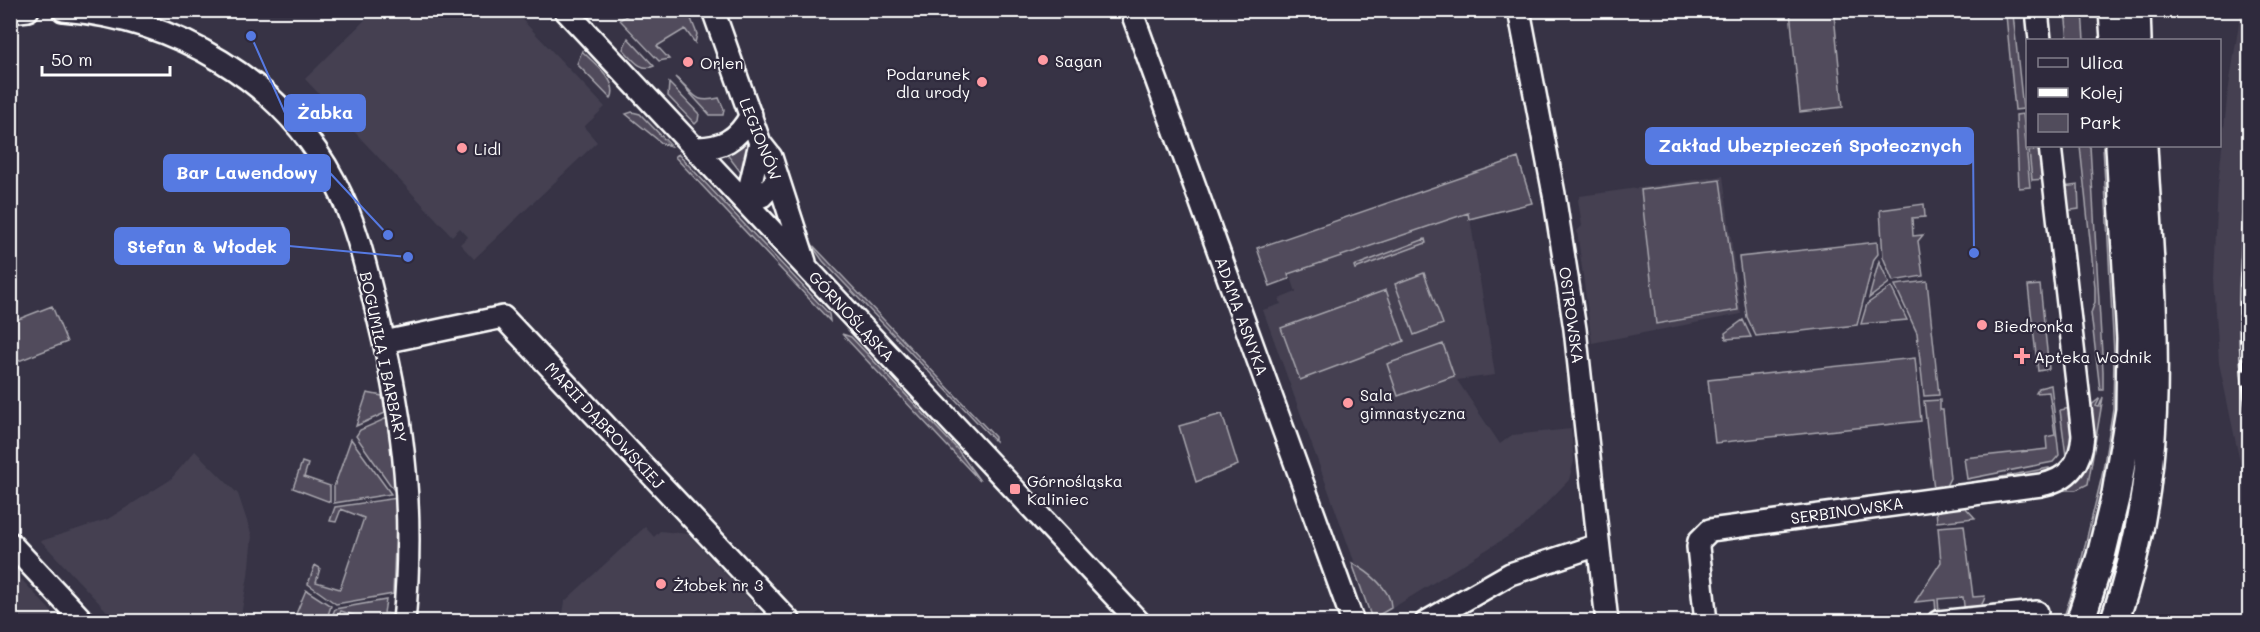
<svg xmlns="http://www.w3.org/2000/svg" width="2260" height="632" font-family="Mali,sans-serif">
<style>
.built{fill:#444051}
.green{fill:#514c5c;stroke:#a8a6ae;stroke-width:1.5}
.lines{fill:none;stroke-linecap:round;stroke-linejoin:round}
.minor-casing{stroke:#fff;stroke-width:26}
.major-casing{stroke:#fff;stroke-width:32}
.minor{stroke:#2f2a3d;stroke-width:21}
.major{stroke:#2f2a3d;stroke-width:27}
.rail-casing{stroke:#fff;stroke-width:7}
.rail{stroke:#2f2a3d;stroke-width:4.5;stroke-dasharray:14;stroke-linecap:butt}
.poi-dot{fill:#ff9aa2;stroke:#2f2a3d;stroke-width:2}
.labels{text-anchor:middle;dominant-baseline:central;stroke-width:4.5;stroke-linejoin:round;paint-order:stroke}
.poi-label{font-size:16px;fill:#fff;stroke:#2f2a3d;text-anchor:start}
.street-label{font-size:16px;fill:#fff;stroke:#2f2a3d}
.leader{fill:none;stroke:#567ae2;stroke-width:2}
.callout-dot{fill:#567ae2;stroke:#2f2a3d;stroke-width:2}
.callout{fill:#567ae2;stroke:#567ae2;stroke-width:2}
.callout-label{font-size:18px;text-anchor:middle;font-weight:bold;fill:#fff}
</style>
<rect width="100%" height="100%" fill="#373345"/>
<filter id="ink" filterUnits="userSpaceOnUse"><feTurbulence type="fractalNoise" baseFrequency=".0167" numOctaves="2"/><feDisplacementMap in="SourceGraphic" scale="12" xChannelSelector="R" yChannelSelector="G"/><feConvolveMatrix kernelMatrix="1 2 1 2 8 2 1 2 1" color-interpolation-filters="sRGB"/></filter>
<g filter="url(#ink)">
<path class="built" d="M 374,11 L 514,11 L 605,107 L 584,127 L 597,142 L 474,259 L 460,244 L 468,237 L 460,228 L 452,236 L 305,79 Z
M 2241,11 L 2250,11 L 2249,505 L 2219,363 L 2214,278 L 2218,186 L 2227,99 Z
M 1723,176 L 1741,314 L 1592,343 L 1577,231 L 1582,226 L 1578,200 L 1580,196 Z
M 1468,205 L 1495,375 L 1457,380 L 1500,444 L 1512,435 L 1571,429 L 1574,461 L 1569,480 L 1523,527 L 1375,619 L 1263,310 L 1281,304 L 1279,299 L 1296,292 L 1289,271 Z
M 195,451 L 238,494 L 252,536 L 248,576 L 240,621 L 116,621 L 41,541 L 108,519 L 170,480 Z
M 645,527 L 654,537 L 660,531 L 688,534 L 758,609 L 745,621 L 562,621 L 565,601 Z
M 11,568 L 60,621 L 11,621 Z"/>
<path class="green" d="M 635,10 L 650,14 L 659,11 L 688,11 L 697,34 L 695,43 L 685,29 L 657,46 L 669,59 L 659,61 L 620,20 Z
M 1790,11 L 1827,11 L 1834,15 L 1843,107 L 1800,112 Z
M 2065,11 L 2082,11 L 2084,40 L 2068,40 Z
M 2013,14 L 2023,109 L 2015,110 L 2006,15 Z
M 628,38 L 654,66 C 640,72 633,59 623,49 Z
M 582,51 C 593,63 620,81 611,99 L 577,64 Z
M 675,77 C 695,91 691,105 719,98 L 724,109 L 723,115 L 710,115 Z
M 669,83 L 699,114 L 698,121 L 695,124 L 668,96 Z
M 632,112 L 640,114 L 671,146 L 663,144 L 626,114 Z
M 2023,114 L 2030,187 L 2019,188 L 2016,115 Z
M 745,139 L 749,152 L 742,174 L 726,153 Z
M 2080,146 L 2090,146 L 2103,371 L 2103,390 L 2100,390 L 2091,313 L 2095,302 L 2095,287 Z
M 2103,146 L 2111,146 L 2121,326 L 2117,440 L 2071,621 L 2062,622 L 2077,578 L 2102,476 L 2113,408 L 2114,354 Z
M 2043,150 L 2045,179 L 2032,180 L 2029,151 Z
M 678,154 L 829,314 L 830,321 L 675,157 Z
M 1518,158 L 1532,203 L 1469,219 L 1468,213 L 1288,274 L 1289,279 L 1270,286 L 1257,248 Z
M 1720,180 L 1738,310 L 1656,324 L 1641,190 Z
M 2078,185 L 2079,209 L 2065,211 L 2063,187 Z
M 1924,204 L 1925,217 L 1912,218 L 1913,236 L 1923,235 L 1918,241 L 1923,276 L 1893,281 L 1883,257 L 1880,210 Z
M 1425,239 L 1426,243 L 1355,269 L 1354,266 Z
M 808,240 L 995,437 L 995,441 L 823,261 Z
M 1877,242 L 1878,254 L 1874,259 L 1857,325 L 1756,336 L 1747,317 L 1739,257 Z
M 1879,261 L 1889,283 L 1869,298 Z
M 1424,273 L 1443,324 L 1414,335 L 1395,284 Z
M 1927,281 L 1939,395 L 1924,396 L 1917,333 L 1895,285 Z
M 2040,285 L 2049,369 L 2038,371 L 2028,286 Z
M 1891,287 L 1907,320 L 1861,324 L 1867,304 Z
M 1386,290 L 1404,341 L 1300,380 L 1281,328 Z
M 52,306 L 67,342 L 11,364 L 11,322 Z
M 1743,320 L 1751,337 L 1726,339 L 1725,333 Z
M 842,334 L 851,337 L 957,449 L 980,481 Z
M 1443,344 L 1454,376 L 1398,396 L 1387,364 Z
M 1915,358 L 1921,421 L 1715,443 L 1708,380 Z
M 2051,385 L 2059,455 L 2053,462 L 1967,479 L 1964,458 L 2047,449 L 2046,437 L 2055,435 L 2049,392 L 2036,393 L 2039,388 Z
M 367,393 L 382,396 L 385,413 L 356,426 Z
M 2103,397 L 2088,484 L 2076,490 L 2064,490 C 2094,467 2094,442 2089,407 L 2100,398 L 2096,406 L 2099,407 Z
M 1940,400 L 1940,410 L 1943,410 L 1950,478 L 1945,488 L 1934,490 L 1924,401 Z
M 2071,408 L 2072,448 L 2061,470 L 2060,464 L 2066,456 L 2060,410 Z
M 1222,414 L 1238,465 L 1196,482 L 1179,426 Z
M 387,418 L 396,493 L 356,436 L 360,430 Z
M 351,439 L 391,494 L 334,503 L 334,487 Z
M 302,462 L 308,464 L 304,477 L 330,486 L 330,502 L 293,488 Z
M 2049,468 L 2050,474 L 1973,486 L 1969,483 Z
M 397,498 L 393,594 L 336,604 L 308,584 L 315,565 L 320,568 L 316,582 L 340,589 L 364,518 L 341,509 L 336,522 L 330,521 L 335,507 Z
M 1964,506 L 1975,518 L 1937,522 L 1936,509 Z
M 1964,525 L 1973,597 L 1985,596 C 1983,608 1975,610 1965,614 L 1963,597 L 1938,599 L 1939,612 L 1936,613 L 1935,600 L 1915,602 L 1941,562 L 1938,527 Z
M 1352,563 C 1367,571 1392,589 1391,608 L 1372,619 Z
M 306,590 L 331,606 L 326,621 L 293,621 Z
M 386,600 L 384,613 L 392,614 L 391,621 L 363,621 L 364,619 L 341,611 L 336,621 L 330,621 L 335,609 Z"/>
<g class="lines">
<g class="minor-casing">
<path id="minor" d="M 63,10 C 175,19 282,80 335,182 C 358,226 368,277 380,325 C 405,427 414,516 404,622
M 565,10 L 1139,622
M 713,10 L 760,143 L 771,157 L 805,262
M 1131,10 L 1353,622
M 1519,10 L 1554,194 L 1575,329 L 1607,622
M 2037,10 L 2040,40
M 10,12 L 28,10
M 694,148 C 721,149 738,140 751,115
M 746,203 L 760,143
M 746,203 L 762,196 L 778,179
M 384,342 L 503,317 L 790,622
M 10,543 L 84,622
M 1426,622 L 1510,574 L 1598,545
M 1706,622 L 1698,547 L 1699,541 L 1710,530 L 2041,485 C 2070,479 2081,463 2083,435 L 2050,146
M 1938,622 L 2037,612"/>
</g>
<g class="major-casing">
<path id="major" d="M 2113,10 L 2115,40
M 2136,10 L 2137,40
M 2080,622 L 2101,556 L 2116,494 L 2130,410 L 2131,338 L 2120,146
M 2114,622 C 2171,462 2152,310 2143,146"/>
</g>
<use href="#minor" class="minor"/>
<use href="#major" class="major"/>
<g class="rail-casing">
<path id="rail" d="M 2250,175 C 2242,257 2236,341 2250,423"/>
</g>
<use href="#rail" class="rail"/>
</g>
</g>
<g class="poi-dot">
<circle cx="1043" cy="60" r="6"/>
<circle cx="688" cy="62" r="6"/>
<circle cx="982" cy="82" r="6"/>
<circle cx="462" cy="148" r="6"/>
<circle cx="1982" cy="325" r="6"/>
<path d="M2019 347h6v6h6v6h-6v6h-6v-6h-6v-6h6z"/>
<circle cx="1348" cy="403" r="6"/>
<rect x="1009" y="483" width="12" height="12" rx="3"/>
<circle cx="661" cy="584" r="6"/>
</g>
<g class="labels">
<g class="poi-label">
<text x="1055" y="60">Sagan</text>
<text x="700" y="62">Orlen</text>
<text x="970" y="73" text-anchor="end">Podarunek<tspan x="970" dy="18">dla urody</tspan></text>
<text x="474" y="148">Lidl</text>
<text x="1994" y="325">Biedronka</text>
<text x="2034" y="356">Apteka Wodnik</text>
<text x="1360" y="394">Sala<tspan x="1360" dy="18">gimnastyczna</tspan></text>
<text x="1027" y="480">Górnośląska<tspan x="1027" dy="18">Kaliniec</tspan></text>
<text x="673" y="584">Żłobek nr 3</text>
</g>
<g class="street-label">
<text transform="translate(761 139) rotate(68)">LEGIONÓW</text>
<text transform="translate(1572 315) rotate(82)">OSTROWSKA</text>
<text transform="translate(852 316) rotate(47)">GÓRNOŚLĄSKA</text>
<text transform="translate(1242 316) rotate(70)">ADAMA ASNYKA</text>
<text transform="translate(384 357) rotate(78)">BOGUMIŁA I BARBARY</text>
<text transform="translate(605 425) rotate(47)">MARII DĄBROWSKIEJ</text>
<text transform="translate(1847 510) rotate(-8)">SERBINOWSKA</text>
</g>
</g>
<path class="leader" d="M251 36L285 113M1974 253L1973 146M388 235L330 173M408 257L289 246"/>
<g class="callout-dot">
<circle cx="251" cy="36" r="6"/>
<circle cx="1974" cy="253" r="6"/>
<circle cx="388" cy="235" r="6"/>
<circle cx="408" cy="257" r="6"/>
</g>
<g class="callout">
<rect x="285" y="95" width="80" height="36" rx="6"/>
<rect x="1646" y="128" width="327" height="36" rx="6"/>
<rect x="164" y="155" width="166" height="36" rx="6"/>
<rect x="115" y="228" width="174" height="36" rx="6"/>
</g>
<g class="callout-label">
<text x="325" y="119">Żabka</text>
<text x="1810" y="152">Zakład Ubezpieczeń Społecznych</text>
<text x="247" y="179">Bar Lawendowy</text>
<text x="202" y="253">Stefan &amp; Włodek</text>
</g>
<rect width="2260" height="632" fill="none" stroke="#2f2a3d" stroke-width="36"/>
<rect x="18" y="18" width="2224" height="596" fill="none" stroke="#fff" stroke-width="2" filter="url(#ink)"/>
<rect x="2026" y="39" width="195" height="108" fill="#2f2a3d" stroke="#827f8b" stroke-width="1.5"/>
<rect x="2038" y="58" width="30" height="9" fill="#2f2a3d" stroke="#827f8b" stroke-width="1.5"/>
<text x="2080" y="69" font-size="18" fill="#ffffff">Ulica</text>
<rect x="2038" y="88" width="30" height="9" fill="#ffffff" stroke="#827f8b" stroke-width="1.5"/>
<text x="2080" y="99" font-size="18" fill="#ffffff">Kolej</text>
<rect x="2038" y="114" width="30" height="18" fill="#514c5c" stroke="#827f8b" stroke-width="1.5"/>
<text x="2080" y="129" font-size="18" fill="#ffffff">Park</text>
<path d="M42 66v9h128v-9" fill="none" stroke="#ffffff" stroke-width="3"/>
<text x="51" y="66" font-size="18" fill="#ffffff" stroke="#2f2a3d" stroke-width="4.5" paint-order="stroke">50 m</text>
</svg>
